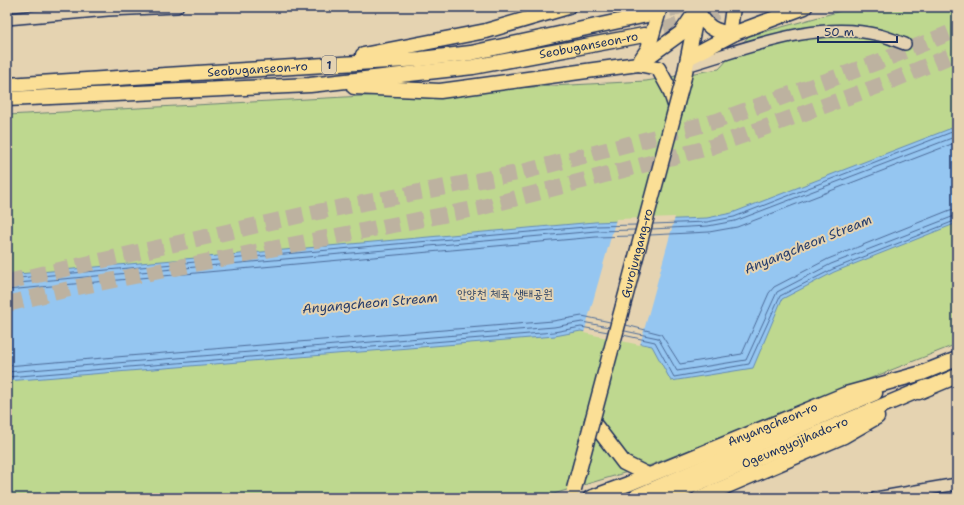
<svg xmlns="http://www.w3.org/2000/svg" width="964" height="505" font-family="'Shantell Sans','Poor Story',sans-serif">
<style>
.green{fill:#bed88f;stroke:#6c8476}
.water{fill:#95c6f1;stroke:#648ab6}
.pier{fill:#e5d3b1}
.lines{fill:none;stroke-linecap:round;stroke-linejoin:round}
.shore{stroke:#4c6b99;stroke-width:1}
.major-tunnel{stroke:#bdb2a0;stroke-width:14;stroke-dasharray:14 7;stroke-linecap:butt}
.highway-tunnel{stroke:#bdb2a0;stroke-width:16;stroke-dasharray:16 8;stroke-linecap:butt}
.minor-casing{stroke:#1b2f5e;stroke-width:14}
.major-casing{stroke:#1b2f5e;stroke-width:17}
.minor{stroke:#e5d3b1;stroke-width:11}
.major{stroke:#fbdf96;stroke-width:14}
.major-bridge-casing{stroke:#1b2f5e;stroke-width:17;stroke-linecap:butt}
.major-bridge{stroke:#fbdf96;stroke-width:14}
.labels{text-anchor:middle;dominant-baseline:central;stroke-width:4;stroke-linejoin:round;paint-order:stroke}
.shield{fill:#e5d3b1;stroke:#586077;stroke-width:1}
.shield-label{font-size:11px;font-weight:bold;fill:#1b2f5e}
.street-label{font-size:12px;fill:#1b2f5e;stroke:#e5d3b1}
.park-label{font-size:12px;fill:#2b4063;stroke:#e5d3b1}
.water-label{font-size:13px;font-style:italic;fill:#273e6d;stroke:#e5d3b1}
</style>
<rect width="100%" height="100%" fill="#e5d3b1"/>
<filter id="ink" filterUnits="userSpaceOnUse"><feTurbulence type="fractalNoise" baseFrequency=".025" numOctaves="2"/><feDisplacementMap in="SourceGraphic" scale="8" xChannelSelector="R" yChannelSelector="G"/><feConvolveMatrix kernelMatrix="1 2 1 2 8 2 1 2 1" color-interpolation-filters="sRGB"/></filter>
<g filter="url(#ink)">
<path class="green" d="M 849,7 L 957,7 L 957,344 L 651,465 L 540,498 L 7,498 L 7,115 L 646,81 L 719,69 L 749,36 L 837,12 Z"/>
<path class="water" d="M 957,126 L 957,223 L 834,272 L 782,299 L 753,368 L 671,381 L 652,346 L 581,331 L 555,336 L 7,381 L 7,275 L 595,222 L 707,218 L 732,213 Z"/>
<path class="pier" d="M 675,217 L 640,345 L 584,333 L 616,219 Z"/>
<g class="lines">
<path class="shore" d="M 653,224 L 707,222 L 734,217 L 957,130
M 652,229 L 708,226 L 735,221 L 957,136
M 650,235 L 709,232 L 737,227 L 957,142
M 7,279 L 596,226 L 636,225
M 7,284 L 596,231 L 635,230
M 7,290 L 596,237 L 633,236
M 626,325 L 661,334 L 680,364 L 742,354 L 769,293 L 774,287 L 828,259 L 950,210 L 957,209
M 625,331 L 658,338 L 677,371 L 746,360 L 777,292 L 831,264 L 957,215
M 623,335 L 655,342 L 674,377 L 749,364 L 780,296 L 833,269 L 957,220
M 7,366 L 553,321 L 582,316 L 610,322
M 7,372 L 554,327 L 582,322 L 609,327
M 7,377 L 554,332 L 581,327 L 608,332"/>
<path class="major-tunnel" d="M 649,15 L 682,7
M 644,35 L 700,17 L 738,8"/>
<path class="highway-tunnel" d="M 7,282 L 302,215 L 522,172 L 717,121 L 878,62 L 957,30
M 7,304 L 73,288 L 479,208 L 711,147 L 884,84 L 957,53"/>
<g class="minor-casing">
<path id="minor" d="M 7,19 L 108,10 L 177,7
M 686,66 C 746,49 816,19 879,35 C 888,37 896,41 905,44
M 876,498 L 957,484"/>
</g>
<g class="major-casing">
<g id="major">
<path d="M 660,7 L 648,49 L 638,64 L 658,68 L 670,90 L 676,108"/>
<path d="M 695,7 C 706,26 712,33 735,33"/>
<path d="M 733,7 L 730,29 L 735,33"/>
<path d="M 363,55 L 486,31 L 568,7"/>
<path d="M 688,58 L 735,33 L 805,7"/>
<path d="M 684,77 L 696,17"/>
<path id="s1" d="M 7,85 L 421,59 L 471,53 L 647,15"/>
<path d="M 354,87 L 440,91 L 638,64 L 681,33 L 699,7"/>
<path id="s2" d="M 7,99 L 310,85 L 473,67 L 644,35"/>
<path d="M 919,392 L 957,376"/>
<path d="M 592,421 L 624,463 L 648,475"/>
<path d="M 637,496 L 875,393"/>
<path id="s3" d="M 590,498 L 628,484 L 846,394 L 922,373 L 957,359"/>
<path id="s4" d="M 663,498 L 927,387"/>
<path d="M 699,498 L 844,436 L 877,417"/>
</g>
</g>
<use href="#minor" class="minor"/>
<use href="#major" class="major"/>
<g class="major-bridge-casing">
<g id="major-bridge">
<path id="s5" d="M 574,489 L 684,77"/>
</g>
</g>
<use href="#major-bridge" class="major-bridge"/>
</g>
</g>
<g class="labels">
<rect class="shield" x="322" y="56" width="14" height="18" rx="3"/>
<g class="shield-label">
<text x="329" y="65">1</text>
</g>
<g class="street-label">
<text stroke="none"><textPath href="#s2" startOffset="585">Seobuganseon-ro</textPath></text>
<text stroke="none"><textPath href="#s1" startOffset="251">Seobuganseon-ro</textPath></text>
<text stroke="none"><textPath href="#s5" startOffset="244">Gurojungang-ro</textPath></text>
<text stroke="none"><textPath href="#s3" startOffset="197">Anyangcheon-ro</textPath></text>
<text stroke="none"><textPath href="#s4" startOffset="143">Ogeumgyojihado-ro</textPath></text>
</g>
<g class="park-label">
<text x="505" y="294">안양천 체육 생태공원</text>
</g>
<g class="water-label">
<text transform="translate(808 244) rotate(-22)">Anyangcheon Stream</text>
<text transform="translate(370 303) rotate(-5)">Anyangcheon Stream</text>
</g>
</g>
<rect width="964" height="505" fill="none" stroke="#e5d3b1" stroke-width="24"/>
<rect x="12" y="12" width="940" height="481" fill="none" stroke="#1b2f5e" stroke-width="1.5" filter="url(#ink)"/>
<path d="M818 36v6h79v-6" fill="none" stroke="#1b2f5e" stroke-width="2"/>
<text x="824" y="36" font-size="12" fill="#1b2f5e" stroke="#e5d3b1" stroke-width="3" paint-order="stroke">50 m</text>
</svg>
